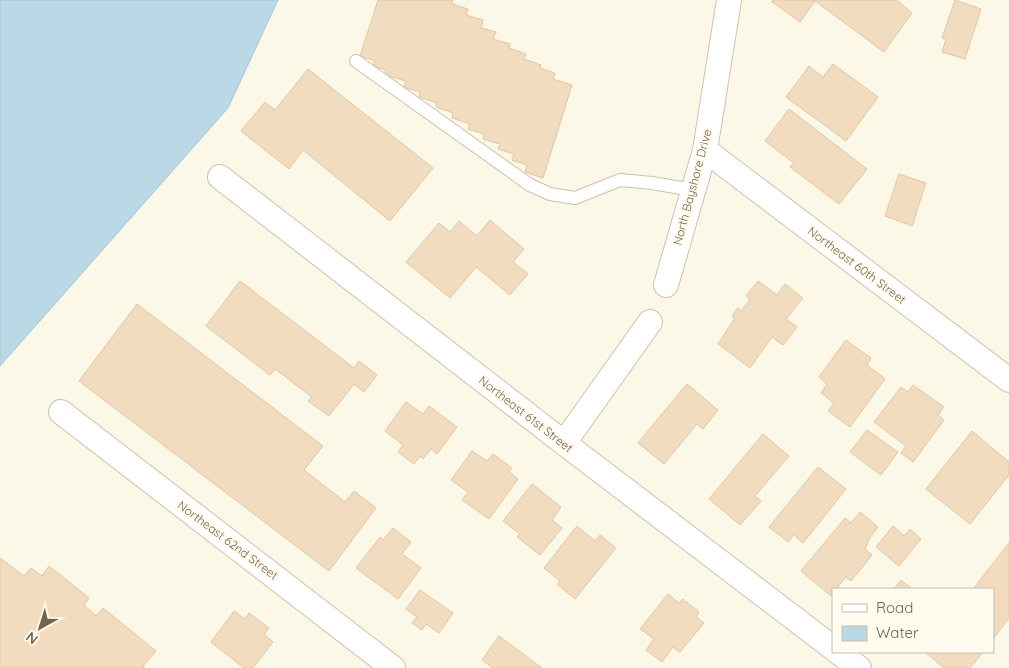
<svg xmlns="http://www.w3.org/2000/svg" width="1009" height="668" font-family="Quicksand,sans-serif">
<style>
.water{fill:#bbd8e6;stroke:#a2c6d8}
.building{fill:#f2dcbf;stroke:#e4c59f}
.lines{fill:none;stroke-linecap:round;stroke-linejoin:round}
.lane-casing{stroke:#cec1ad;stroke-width:14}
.street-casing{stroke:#cec1ad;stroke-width:26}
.lane{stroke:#fff;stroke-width:12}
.street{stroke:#fff;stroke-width:24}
.labels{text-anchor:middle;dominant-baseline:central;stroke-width:4.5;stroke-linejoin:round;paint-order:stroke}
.street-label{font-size:12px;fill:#76624b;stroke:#fffbee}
</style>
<rect width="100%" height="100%" fill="#fcf8e7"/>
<path class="water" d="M 0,0 L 278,0 L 228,108 L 0,366 Z"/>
<path class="building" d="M 378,0 L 453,0 L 452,4 L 468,9 L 466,15 L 483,20 L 481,28 L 496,32 L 493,39 L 510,44 L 509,48 L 526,54 L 524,59 L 541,65 L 540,68 L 555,73 L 553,79 L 572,85 L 543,178 L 525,172 L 527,165 L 512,160 L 514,154 L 498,149 L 500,144 L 483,139 L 484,134 L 468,129 L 470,124 L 452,118 L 453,113 L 436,107 L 437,103 L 419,97 L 420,92 L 404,87 L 406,81 L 385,75 L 386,70 L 373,66 L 375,61 L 360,56 Z
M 773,0 L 897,0 L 912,13 L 884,52 L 815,1 L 800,22 L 772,2 Z
M 955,0 L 981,9 L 965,59 L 942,52 L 946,39 L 942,38 Z
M 833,64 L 878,97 L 846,141 L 786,97 L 809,66 L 823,77 Z
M 308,69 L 433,168 L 390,221 L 303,150 L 289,169 L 241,131 L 265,102 L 275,110 Z
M 789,109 L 867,169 L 839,204 L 790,167 L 794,163 L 765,141 Z
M 899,174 L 926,183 L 912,226 L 885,216 Z
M 490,220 L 524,249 L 513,262 L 528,274 L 510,295 L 476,267 L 450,298 L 406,262 L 439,223 L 450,232 L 459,221 L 477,236 Z
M 240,281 L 354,368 L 359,361 L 377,375 L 364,392 L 354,384 L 329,416 L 308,401 L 312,397 L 275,369 L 270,375 L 206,326 Z
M 758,281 L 777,295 L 785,284 L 803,298 L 786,319 L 797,327 L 783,345 L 772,337 L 750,368 L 718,344 L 735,318 L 732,316 L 738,308 L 741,311 L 750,300 L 746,296 Z
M 137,304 L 323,446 L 304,470 L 345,502 L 354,491 L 376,508 L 329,571 L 79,381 Z
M 846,340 L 871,358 L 867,365 L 885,379 L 850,427 L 828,411 L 834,403 L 821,393 L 827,384 L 819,377 Z
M 687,384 L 718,410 L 703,429 L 697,424 L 664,464 L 638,443 Z
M 913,385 L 944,407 L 938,415 L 944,420 L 913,462 L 901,453 L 906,446 L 874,422 L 901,387 L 908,392 Z
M 406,402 L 423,414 L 429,406 L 457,427 L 437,454 L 431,449 L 423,459 L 420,456 L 414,464 L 398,452 L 403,445 L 385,431 Z
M 867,430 L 898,452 L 881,475 L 850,452 Z
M 972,431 L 1009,462 L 1009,475 L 970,524 L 926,489 Z
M 763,434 L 789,456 L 755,496 L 761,501 L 740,525 L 709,499 Z
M 472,451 L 487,461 L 493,454 L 512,468 L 509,472 L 518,479 L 489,519 L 462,500 L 468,492 L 451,480 Z
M 818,467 L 846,489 L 803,543 L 794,535 L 788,542 L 769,527 Z
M 532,484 L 561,507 L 552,520 L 562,528 L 540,555 L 517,537 L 520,534 L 503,521 Z
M 860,512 L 878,527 L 869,539 L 865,549 L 872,555 L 851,581 L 846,577 L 836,589 L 833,589 L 831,596 L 801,571 L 845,518 L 851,523 Z
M 577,526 L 595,541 L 600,535 L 616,548 L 575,599 L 557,584 L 560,581 L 544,568 Z
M 893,526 L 904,536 L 910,529 L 921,539 L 899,566 L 876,547 Z
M 393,528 L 411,542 L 402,554 L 421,568 L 398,599 L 356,568 L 380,537 L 383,540 Z
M 1009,543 L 1009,618 L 993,639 L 993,589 L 973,589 Z
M 0,558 L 24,576 L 31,568 L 42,576 L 49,566 L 89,598 L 84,605 L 96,616 L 103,608 L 156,651 L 143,666 L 145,668 L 0,668 Z
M 901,580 L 912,589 L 894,589 Z
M 420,590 L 453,613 L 439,633 L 426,624 L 422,630 L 412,623 L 417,617 L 406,609 Z
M 668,594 L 679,603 L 683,599 L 699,612 L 696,617 L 704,623 L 680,652 L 673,647 L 662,662 L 646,650 L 654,639 L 640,629 Z
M 234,611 L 245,619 L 249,613 L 269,628 L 264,634 L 273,642 L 253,668 L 244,668 L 211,642 Z
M 499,636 L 542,668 L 493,668 L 482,660 Z
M 925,652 L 983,652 L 970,668 L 944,668 Z"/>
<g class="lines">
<g class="lane-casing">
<path id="lane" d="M 356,61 L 530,185 L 550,194 L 575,198 L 620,180 L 652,183 L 693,190"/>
</g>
<g class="street-casing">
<path id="street" d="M 705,150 L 1009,380
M 220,177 L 564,443 L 833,648
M 666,285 L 705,150 L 729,0
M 61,412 L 393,668
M 564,443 L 650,322
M 838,652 L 859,668"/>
</g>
<use href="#lane" class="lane"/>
<use href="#street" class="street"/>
</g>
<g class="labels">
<g class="street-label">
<text transform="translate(692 187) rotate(-75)">North Bayshore Drive</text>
<text transform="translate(857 265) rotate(37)">Northeast 60th Street</text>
<text transform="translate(526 414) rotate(38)">Northeast 61st Street</text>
<text transform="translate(228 540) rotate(37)">Northeast 62nd Street</text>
</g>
</g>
<rect x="832" y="588" width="162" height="65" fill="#fffbee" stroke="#c8bead"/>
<rect x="842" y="604" width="25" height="8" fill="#ffffff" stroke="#c8bead"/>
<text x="876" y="613" font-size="15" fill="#76624b">Road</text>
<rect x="842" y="626" width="25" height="15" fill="#bbd8e6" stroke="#c8bead"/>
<text x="876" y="638" font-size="15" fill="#76624b">Water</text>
<g transform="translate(40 628) rotate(219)" stroke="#fffbee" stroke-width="4" paint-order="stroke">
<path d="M0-4L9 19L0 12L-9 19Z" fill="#76624b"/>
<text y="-8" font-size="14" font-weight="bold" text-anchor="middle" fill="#76624b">N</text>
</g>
</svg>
